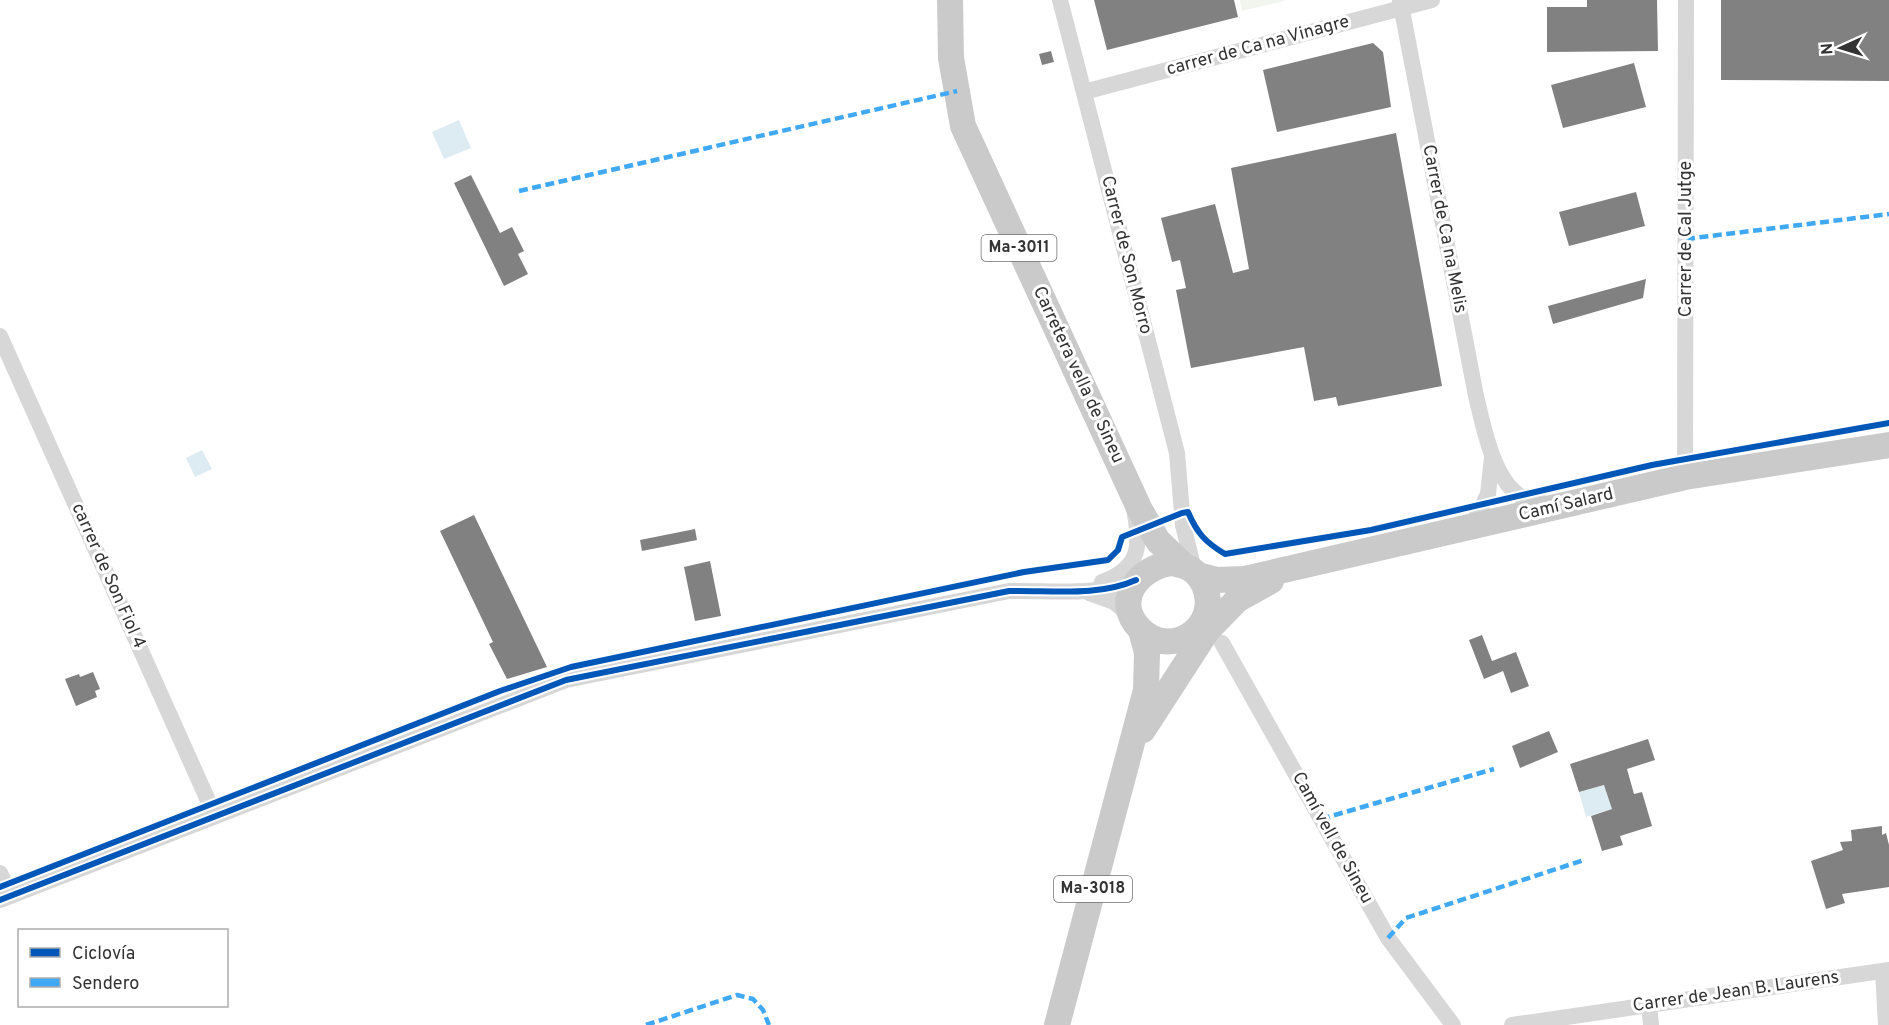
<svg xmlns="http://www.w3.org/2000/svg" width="1889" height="1025" font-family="Overpass,sans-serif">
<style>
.green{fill:#f1f5ed}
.water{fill:#ddebf3}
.building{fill:#818181}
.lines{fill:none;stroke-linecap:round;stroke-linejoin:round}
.street{stroke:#d7d7d7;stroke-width:16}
.primary{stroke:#cacaca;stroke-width:26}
.quiet{stroke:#3fa9f5;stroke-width:4.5;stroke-dasharray:9 4.5;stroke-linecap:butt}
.cycleway-casing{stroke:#fff;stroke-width:10}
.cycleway{stroke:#0057b8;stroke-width:6}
.labels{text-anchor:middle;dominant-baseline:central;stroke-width:6;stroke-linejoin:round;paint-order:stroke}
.shield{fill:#fff;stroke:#707070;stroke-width:1.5}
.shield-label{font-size:16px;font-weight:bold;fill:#333}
.street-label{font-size:18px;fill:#333;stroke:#fff}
</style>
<rect width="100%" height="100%" fill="#fff"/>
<path class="green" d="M 1240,0 L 1284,0 L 1284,1 L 1242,11 Z"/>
<path class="water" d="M 459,120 L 471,148 L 444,159 L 432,132 Z
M 202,450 L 212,469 L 195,477 L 186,458 Z
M 1605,785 L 1612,809 L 1586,817 L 1579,792 Z"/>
<path class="building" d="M 1094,0 L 1234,0 L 1238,17 L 1107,50 Z
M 1587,0 L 1657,0 L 1658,51 L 1547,52 L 1547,7 L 1587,7 Z
M 1721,0 L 1889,0 L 1889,81 L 1721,80 Z
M 1373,43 L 1383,52 L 1391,107 L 1277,132 L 1263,70 Z
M 1051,51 L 1054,62 L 1042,65 L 1039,54 Z
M 1634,63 L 1646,107 L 1563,128 L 1551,85 Z
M 1396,133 L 1442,386 L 1338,406 L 1336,397 L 1314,401 L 1304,347 L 1191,368 L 1176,290 L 1186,288 L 1180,260 L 1172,262 L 1161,218 L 1215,204 L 1233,273 L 1249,269 L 1231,168 Z
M 471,175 L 500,233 L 512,227 L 524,251 L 518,254 L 528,274 L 504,286 L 454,183 Z
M 1636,192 L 1645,226 L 1569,246 L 1559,212 Z
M 1646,279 L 1643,298 L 1553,324 L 1548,306 Z
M 474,515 L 547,667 L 507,679 L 489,644 L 493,642 L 440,531 Z
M 695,529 L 697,540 L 642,551 L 640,540 Z
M 710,561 L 721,616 L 695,621 L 684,567 Z
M 1482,635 L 1492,661 L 1516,652 L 1529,686 L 1511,693 L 1503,671 L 1484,679 L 1469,640 Z
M 93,672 L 100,689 L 95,691 L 97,697 L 76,706 L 65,679 L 79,674 L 80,677 Z
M 1549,731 L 1558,752 L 1520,768 L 1512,746 Z
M 1648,739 L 1655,760 L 1627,769 L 1634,794 L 1642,792 L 1652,826 L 1620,836 L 1623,845 L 1602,851 L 1591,816 L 1612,809 L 1604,785 L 1579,792 L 1570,764 Z
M 1882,826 L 1882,835 L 1886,833 L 1889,845 L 1889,887 L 1842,894 L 1845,903 L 1826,909 L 1811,861 L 1843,850 L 1840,842 L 1852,841 L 1851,830 Z"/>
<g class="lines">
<path class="street" d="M 1060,0 L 1177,453 L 1183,525 L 1194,570
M 1400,0 L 1476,396 C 1484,428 1494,489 1530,501 C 1535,503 1543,503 1549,504
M 1084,92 L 1432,0
M 0,336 L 215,816
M 1685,477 L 1686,0
M 1468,528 L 1478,515 L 1488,494 L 1492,457
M 1102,582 C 1141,568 1141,545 1134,509
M 1089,593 L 1114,602 L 1131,616
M 1222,643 L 1388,938 L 1453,1025
M 0,873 L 11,896
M 0,900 L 566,680 L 1009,591 C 1050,590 1098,597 1136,580
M 1883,971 L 1886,1025
M 1649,1005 L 1651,1025
M 1512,1025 L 1889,970"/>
<path class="primary" d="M 950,0 L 951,58 L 963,126 L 1140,510 L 1158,541 L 1182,564
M 1171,563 C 1187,565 1197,570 1204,585 C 1222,626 1171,661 1140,629 C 1112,600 1139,568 1171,563 Z
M 1198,575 L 1217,580 L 1245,579 L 1685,477 L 1889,445
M 1143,730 L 1207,631 L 1237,600 L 1271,581
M 1057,1025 L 1146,690 L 1147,653 L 1141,630"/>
<path class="quiet" d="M 519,191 L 957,91
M 1686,239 L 1889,214
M 1321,819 L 1494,769
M 1388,938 L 1406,918 L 1584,860
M 646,1025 L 737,995 L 753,999 L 763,1010 L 769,1025"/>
<g class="cycleway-casing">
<path id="cycleway" d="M 0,887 L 500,691 L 571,667 L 1024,572 L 1108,560 L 1118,550 L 1122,537 L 1182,513 L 1188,512 C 1197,533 1205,542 1225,554 L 1371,530 L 1652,465 L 1889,423
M 0,900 L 566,680 L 1009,591 C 1050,590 1098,597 1136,580"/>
</g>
<use href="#cycleway" class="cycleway"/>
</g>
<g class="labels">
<g class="shield">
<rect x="981.5" y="235" width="75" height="26" rx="4.5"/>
<rect x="1054" y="876" width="78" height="26" rx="4.5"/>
</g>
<g class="shield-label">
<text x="1019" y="248">Ma-3011</text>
<text x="1093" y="889">Ma-3018</text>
</g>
<g class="street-label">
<text transform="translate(1258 46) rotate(-15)">carrer de Ca na Vinagre</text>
<text transform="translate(1444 229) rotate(79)">Carrer de Ca na Melis</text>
<text transform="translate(1686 239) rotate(-90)">Carrer de Cal Jutge</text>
<text transform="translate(1126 255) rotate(76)">Carrer de Son Morro</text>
<text transform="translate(1078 375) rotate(65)">Carretera vella de Sineu</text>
<text transform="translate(1566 505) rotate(-13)">Camí Salard</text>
<text transform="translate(108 576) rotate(66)">carrer de Son Fiol 4</text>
<text transform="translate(1332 838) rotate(61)">Camí vell de Sineu</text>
<text transform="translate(1736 992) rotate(-8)">Carrer de Jean B. Laurens</text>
</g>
</g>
<rect x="18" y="929" width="210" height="78" fill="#ffffff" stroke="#adadad" stroke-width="1.5"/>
<rect x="30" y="948" width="30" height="9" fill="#0057b8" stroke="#adadad" stroke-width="1.5"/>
<text x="72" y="959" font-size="18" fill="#333333">Ciclovía</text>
<rect x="30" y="978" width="30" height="9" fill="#3fa9f5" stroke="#adadad" stroke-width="1.5"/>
<text x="72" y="989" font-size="18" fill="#333333">Sendero</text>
<g transform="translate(1841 48) rotate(266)" stroke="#ffffff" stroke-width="4.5" paint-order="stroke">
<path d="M0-4.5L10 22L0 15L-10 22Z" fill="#333333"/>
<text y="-9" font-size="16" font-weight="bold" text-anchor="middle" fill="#333333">N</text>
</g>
</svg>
